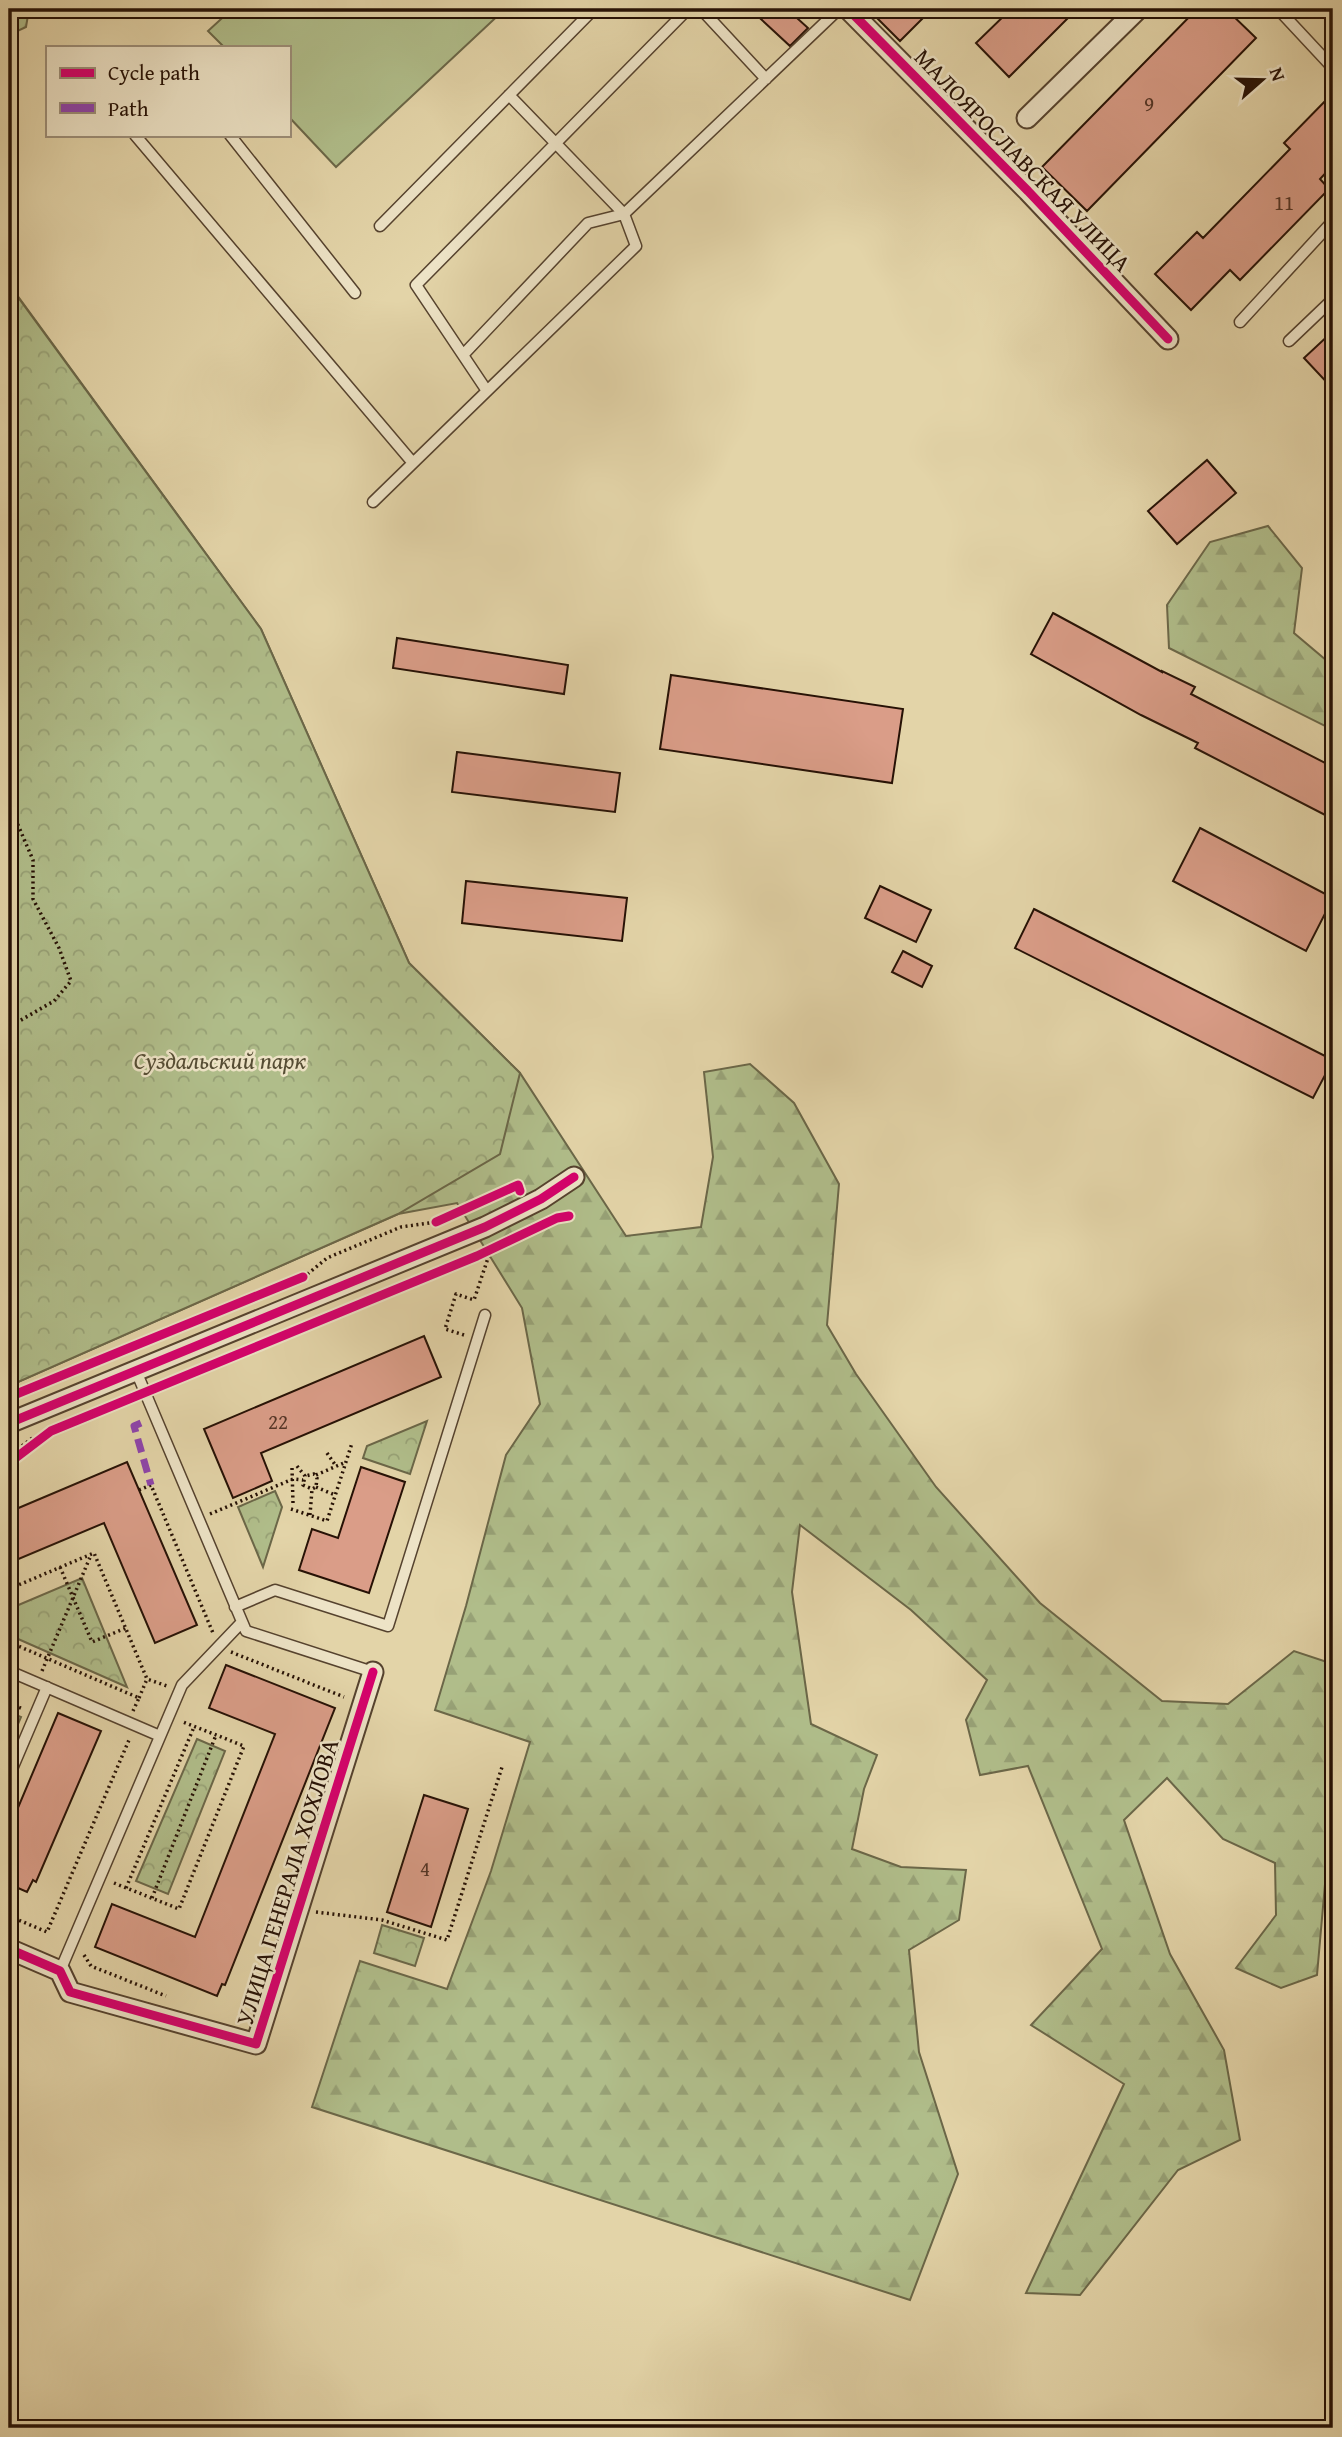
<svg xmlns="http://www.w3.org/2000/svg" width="1342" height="2437" font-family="'Gentium Book Plus',serif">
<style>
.forest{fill:url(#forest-firs);stroke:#6b6748;stroke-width:2}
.park{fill:url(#park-crowns);stroke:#6b6748;stroke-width:2}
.pitch{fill:#b0bd8a;stroke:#6b6748;stroke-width:2}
.building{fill:#da9d88;stroke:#261105;stroke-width:2}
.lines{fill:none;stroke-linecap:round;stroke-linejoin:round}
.lane-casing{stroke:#55422e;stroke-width:13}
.street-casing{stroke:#55422e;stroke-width:23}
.path{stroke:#261105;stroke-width:3.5;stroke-dasharray:2 3.5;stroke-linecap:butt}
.lane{stroke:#ede3c6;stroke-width:10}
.street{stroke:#ede3c6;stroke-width:19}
.quiet{stroke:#8e44ad;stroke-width:7;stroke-dasharray:14 7;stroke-linecap:butt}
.cycleway-casing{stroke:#ede3c6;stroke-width:13}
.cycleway{stroke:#d6006c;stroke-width:9}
.labels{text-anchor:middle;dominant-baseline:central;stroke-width:5;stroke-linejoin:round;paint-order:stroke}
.number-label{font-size:21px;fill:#533426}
.street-label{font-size:24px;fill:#261105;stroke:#ede3c6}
.park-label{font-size:24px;font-style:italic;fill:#564d34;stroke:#ede3c6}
</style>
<defs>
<pattern id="forest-firs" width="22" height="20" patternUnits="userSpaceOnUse" patternTransform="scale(1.75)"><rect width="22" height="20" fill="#b0bd8a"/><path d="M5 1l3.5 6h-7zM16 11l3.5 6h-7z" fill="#97a176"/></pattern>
<pattern id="park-crowns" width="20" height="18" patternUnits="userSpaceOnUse" patternTransform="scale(1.75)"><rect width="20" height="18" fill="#b0bd8a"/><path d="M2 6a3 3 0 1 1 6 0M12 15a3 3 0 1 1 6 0" fill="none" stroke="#97a176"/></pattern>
</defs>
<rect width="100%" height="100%" fill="#e3d4a8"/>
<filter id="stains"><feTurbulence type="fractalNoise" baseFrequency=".00286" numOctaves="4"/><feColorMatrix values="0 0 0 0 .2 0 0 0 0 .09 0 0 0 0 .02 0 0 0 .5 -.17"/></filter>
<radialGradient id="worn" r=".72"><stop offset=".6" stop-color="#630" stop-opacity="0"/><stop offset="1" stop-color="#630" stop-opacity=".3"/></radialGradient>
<path class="forest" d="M 9,9 L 29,9 L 26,27 L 9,35 Z
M 9,284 L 261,629 L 409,963 L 520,1073 L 626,1236 L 701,1227 L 713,1157 L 704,1072 L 750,1064 L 794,1103 L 839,1184 L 827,1325 L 856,1374 L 936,1487 L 1040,1603 L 1162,1701 L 1228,1704 L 1294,1651 L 1333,1664 L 1333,1842 L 1328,1850 L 1317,1975 L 1281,1988 L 1236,1968 L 1276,1915 L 1275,1863 L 1223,1839 L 1167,1778 L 1124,1820 L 1170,1954 L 1224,2050 L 1240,2140 L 1178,2170 L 1080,2295 L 1026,2293 L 1124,2084 L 1031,2025 L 1102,1949 L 1028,1766 L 980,1775 L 966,1720 L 987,1680 L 911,1610 L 800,1525 L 792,1592 L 811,1724 L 877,1755 L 864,1789 L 852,1849 L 901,1867 L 966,1870 L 959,1920 L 909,1950 L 919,2052 L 958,2174 L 910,2300 L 312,2107 L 360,1961 L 447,1989 L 491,1871 L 530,1742 L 435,1710 L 466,1606 L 506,1455 L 540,1404 L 522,1308 L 457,1203 L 398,1214 L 9,1386 Z
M 1268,526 L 1302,568 L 1294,633 L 1333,666 L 1333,730 L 1169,648 L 1167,605 L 1210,542 Z"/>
<path class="park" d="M 9,285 L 261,629 L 409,963 L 520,1073 L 500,1154 L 398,1214 L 9,1386 Z
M 427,1421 L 410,1474 L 363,1458 L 367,1446 Z
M 275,1491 L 282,1507 L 263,1567 L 238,1507 Z
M 82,1578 L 127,1687 L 9,1635 L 9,1609 Z
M 9,1712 L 21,1717 L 9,1745 Z
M 197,1739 L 225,1751 L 168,1894 L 136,1881 Z
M 382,1925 L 424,1938 L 415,1966 L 374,1953 Z"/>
<path class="pitch" d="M 232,9 L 505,9 L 336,167 L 289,117 L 289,47 L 224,47 L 208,31 Z"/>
<path class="building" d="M 750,9 L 787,9 L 808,28 L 790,46 Z
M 868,9 L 932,9 L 900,41 Z
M 1011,9 L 1077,9 L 1009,77 L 976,43 Z
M 1197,9 L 1226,9 L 1256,38 L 1087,211 L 1042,167 Z
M 1333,93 L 1333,165 L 1320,179 L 1329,189 L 1240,280 L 1230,270 L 1191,310 L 1155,274 L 1197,232 L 1203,238 L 1290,149 L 1284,143 Z
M 1333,331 L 1333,389 L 1304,358 Z
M 1207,460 L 1236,493 L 1177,544 L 1148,511 Z
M 1053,613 L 1162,672 L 1162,671 L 1195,687 L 1191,694 L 1333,767 L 1333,819 L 1195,748 L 1198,743 L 1141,715 L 1031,654 Z
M 397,638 L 568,665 L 564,694 L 393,668 Z
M 671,675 L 903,709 L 892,783 L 660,749 Z
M 457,752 L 620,773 L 615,812 L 452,792 Z
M 1200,828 L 1333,898 L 1306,951 L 1173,881 Z
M 466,881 L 627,898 L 622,941 L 462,923 Z
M 880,886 L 931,910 L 916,942 L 865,918 Z
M 1034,909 L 1333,1060 L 1313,1098 L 1015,948 Z
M 903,951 L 932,966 L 922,987 L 892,972 Z
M 424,1336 L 441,1377 L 261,1453 L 272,1481 L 233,1498 L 204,1429 Z
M 127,1462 L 197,1625 L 155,1643 L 104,1523 L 9,1563 L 9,1512 Z
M 361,1467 L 405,1482 L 369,1593 L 299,1570 L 312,1529 L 338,1538 Z
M 226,1665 L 335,1708 L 225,1985 L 222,1984 L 217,1996 L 95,1947 L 112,1904 L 195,1937 L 275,1734 L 209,1708 Z
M 58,1713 L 101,1731 L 36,1882 L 33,1880 L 27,1892 L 9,1884 L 9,1829 Z
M 424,1795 L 468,1809 L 431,1927 L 387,1912 Z"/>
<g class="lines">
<g class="lane-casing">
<path id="lane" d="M 701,9 L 766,79
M 1278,9 L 1333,68
M 509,95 L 624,214
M 135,135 L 413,463
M 230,135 L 355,293
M 380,226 L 594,9
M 1240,322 L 1333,221
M 1289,341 L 1333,299
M 463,355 L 588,223 L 624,214
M 487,391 L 416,285 L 688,9
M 373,502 L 636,246 L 624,214 L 839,9
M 136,1371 L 246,1631 L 373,1672
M 235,1607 L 275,1590 L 388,1626 L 485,1315
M 9,1671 L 160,1736
M 9,1776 L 47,1687
M 60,1971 L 182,1685 L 242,1622"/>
</g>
<g class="street-casing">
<path id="street" d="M 848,9 L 1028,191 L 1168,339
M 1027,118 L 1138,9
M 9,1423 L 485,1227 L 541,1199 L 574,1177
M 9,1949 L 60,1971 L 70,1992 L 256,2044 L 373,1672"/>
</g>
<path class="path" d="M 9,804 L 33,860 L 33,899 L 59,948 L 71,981 L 54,1001 L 9,1027
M 299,1281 L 327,1258 L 401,1227 L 444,1221
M 464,1335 L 445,1329 L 456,1294 L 474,1300 L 492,1246
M 327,1453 L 336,1466
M 9,1456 L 35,1436
M 297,1466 L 305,1476 L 303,1485 L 312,1489 L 316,1487 L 317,1478 L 314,1474 L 305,1476
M 292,1468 L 293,1503
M 316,1475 L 346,1462
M 316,1487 L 335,1495
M 139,1490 L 151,1485 L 213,1633
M 291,1509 L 327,1521 L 352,1443
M 210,1514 L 293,1479 L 303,1480
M 310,1515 L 312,1489
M 60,1567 L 92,1642 L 126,1628
M 9,1589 L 94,1553 L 147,1679 L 167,1686
M 9,1642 L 139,1698 L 133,1711
M 231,1652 L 344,1697
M 42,1671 L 91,1555
M 139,1698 L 147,1679
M 9,1703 L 23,1709
M 114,1883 L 179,1909 L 244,1746 L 183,1722
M 126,1888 L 194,1727
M 152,1898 L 216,1735
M 316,1912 L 382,1920 L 447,1940 L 502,1767
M 9,1916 L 47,1932 L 129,1740
M 84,1955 L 91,1966 L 166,1996"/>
<use href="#lane" class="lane"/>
<use href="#street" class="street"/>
<path class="quiet" d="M 141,1423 L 134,1426 L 151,1485"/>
<g class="cycleway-casing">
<path id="cycleway" d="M 848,9 L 1028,191 L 1168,339
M 436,1222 L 518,1185 L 520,1191
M 9,1397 L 303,1277
M 9,1423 L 485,1227 L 541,1199 L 574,1177
M 9,1463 L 51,1431 L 477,1256 L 557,1218 L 569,1216
M 9,1949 L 60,1971 L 70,1992 L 256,2044 L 373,1672"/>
</g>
<use href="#cycleway" class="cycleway"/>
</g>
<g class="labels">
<g class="number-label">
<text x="1149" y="103">9</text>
<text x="1284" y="202">11</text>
<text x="278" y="1421">22</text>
<text x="425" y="1868">4</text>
</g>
<g class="street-label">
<text transform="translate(1023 160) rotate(46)">МАЛОЯРОСЛАВСКАЯ УЛИЦА</text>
<text transform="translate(287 1882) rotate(-73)">УЛИЦА ГЕНЕРАЛА ХОХЛОВА</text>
</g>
<g class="park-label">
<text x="220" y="1060">Суздальский парк</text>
</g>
</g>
<rect width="1342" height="2437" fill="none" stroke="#e3d4a8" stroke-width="35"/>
<rect x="10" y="10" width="1321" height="2416" fill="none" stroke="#261105" stroke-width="3.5"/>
<rect x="18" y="18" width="1307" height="2402" fill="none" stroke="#261105" stroke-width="2"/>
<rect x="46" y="46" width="245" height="91" fill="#ede3c6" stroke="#9d8f79" stroke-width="2"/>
<rect x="60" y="68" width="35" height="10" fill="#d6006c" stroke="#9d8f79" stroke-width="2"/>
<text x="108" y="80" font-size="21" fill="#261105">Cycle path</text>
<rect x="60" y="103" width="35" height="10" fill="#8e44ad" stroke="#9d8f79" stroke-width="2"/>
<text x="108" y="116" font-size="21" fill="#261105">Path</text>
<g transform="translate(1262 80) rotate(70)" stroke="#ede3c6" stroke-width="5" paint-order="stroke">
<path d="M0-5L12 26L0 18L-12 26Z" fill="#261105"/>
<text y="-10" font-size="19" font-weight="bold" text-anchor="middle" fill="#261105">N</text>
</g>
<rect width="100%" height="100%" filter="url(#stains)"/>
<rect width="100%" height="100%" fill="url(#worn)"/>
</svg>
